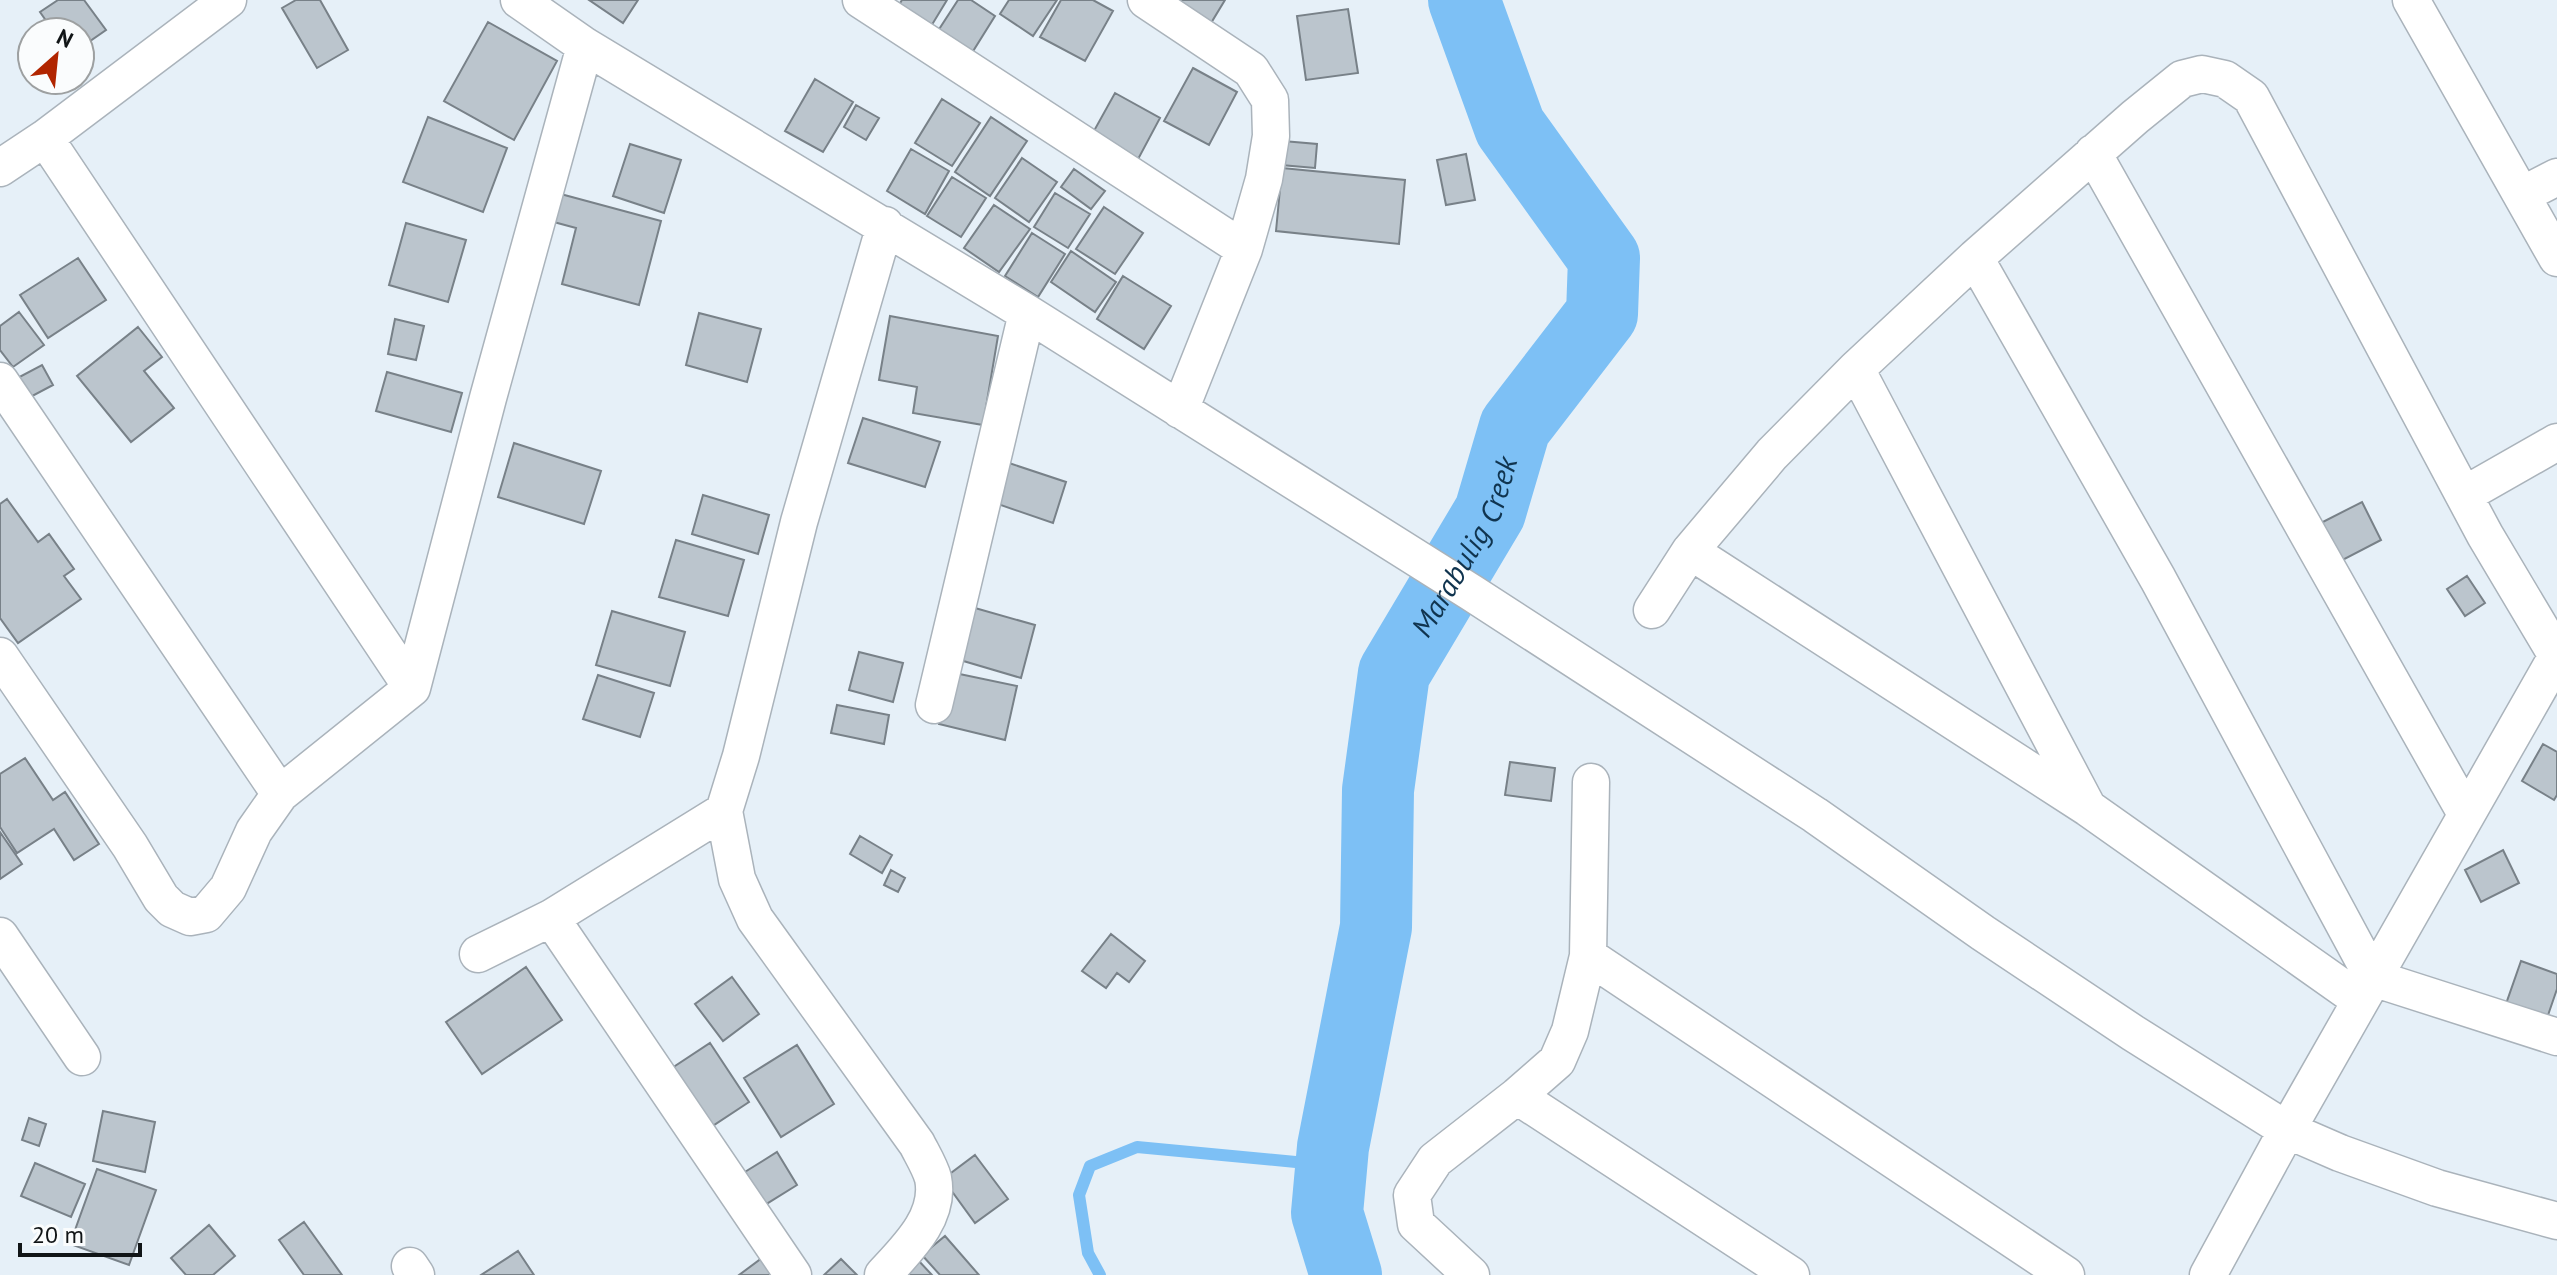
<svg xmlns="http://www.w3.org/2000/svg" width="2557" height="1275" font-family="'PT Sans',sans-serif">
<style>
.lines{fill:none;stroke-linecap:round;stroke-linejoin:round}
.stream{stroke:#7dc0f5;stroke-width:12}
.river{stroke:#7dc0f5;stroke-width:72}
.building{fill:#bbc5cd;stroke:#788188;stroke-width:2}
.minor-casing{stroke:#aab3bb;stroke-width:39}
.minor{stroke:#fff;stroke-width:36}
.labels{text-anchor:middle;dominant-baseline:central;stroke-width:6;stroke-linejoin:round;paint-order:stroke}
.water-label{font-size:30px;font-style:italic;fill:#10344f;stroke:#fafcfd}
</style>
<rect width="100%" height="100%" fill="#e6f0f8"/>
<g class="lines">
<path class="stream" d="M 1100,1275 L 1088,1253 L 1079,1195 L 1090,1166 L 1137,1147 L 1306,1163 L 1333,1147"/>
<path class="river" id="s1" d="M 1346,1275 L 1327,1213 L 1333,1147 L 1376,927 L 1378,790 L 1394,673 L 1490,512 L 1515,427 L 1602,314 L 1604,258 L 1510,127 L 1464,0"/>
</g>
<path class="building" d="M 58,0 L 84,0 L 106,30 L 80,48 L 80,32 L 54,32 L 40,12 Z
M 296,0 L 320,0 L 348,50 L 317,68 L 282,8 Z
M 589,0 L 638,0 L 623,23 Z
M 902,0 L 947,0 L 930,28 L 897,8 Z
M 958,0 L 971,0 L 995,16 L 970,56 L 936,34 Z
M 1009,0 L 1057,0 L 1033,36 L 1000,14 Z
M 1061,0 L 1093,0 L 1113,11 L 1085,61 L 1040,37 Z
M 1174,0 L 1225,0 L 1211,23 Z
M 1348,9 L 1358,73 L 1306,80 L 1297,16 Z
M 488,22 L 557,61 L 514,140 L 444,101 Z
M 1193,68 L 1237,92 L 1209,145 L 1164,121 Z
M 815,79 L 853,102 L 823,152 L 785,131 Z
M 1115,93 L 1160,118 L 1136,163 L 1090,138 Z
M 942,99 L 980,123 L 952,166 L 915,143 Z
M 856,105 L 879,118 L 866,140 L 844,127 Z
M 428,117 L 507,148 L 483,212 L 403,182 Z
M 991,117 L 1027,141 L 990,196 L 955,172 Z
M 1283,141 L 1317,144 L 1315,168 L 1281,165 Z
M 630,144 L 681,160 L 664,213 L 613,196 Z
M 911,149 L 949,171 L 925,214 L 887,191 Z
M 1466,154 L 1475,200 L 1446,205 L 1437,160 Z
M 1022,158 L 1057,182 L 1029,222 L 995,198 Z
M 1282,168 L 1405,180 L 1399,244 L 1276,231 Z
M 1074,169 L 1105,191 L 1091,209 L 1061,187 Z
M 952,177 L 986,198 L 961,237 L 927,216 Z
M 557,193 L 661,221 L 639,305 L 562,284 L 576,228 L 550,221 Z
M 1055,193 L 1090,214 L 1068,248 L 1034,227 Z
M 994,205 L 1030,229 L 999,272 L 964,248 Z
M 1104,207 L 1143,233 L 1115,274 L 1076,249 Z
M 406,223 L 466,240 L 448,302 L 389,285 Z
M 1032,233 L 1065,254 L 1038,297 L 1005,276 Z
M 1071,251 L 1116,282 L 1095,312 L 1051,282 Z
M 78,258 L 106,300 L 48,338 L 20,295 Z
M 1123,276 L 1171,306 L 1144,349 L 1097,319 Z
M 19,312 L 44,345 L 13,367 L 0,350 L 0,326 Z
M 699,313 L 761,329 L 747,382 L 686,365 Z
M 890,316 L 998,336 L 983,425 L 913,413 L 917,387 L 879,380 Z
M 395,319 L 424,326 L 416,360 L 388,354 Z
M 138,327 L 162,357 L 144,371 L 174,408 L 131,442 L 77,376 Z
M 42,365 L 53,385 L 21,402 L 10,382 Z
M 387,372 L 462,393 L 451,432 L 376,411 Z
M 863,418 L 940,442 L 925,487 L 848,463 Z
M 514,443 L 601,471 L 584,524 L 498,497 Z
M 1006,462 L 1066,482 L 1053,523 L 992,502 Z
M 703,495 L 769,515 L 758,554 L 692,534 Z
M 7,499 L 38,542 L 49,534 L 74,569 L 64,576 L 81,599 L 18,643 L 0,618 L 0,504 Z
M 2362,502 L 2381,540 L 2333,565 L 2313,527 Z
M 676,540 L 744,560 L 728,616 L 659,597 Z
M 2467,576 L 2485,603 L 2465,616 L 2447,589 Z
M 975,608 L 1035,625 L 1021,678 L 960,660 Z
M 612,611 L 685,632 L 670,686 L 596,665 Z
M 859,652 L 903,663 L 893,702 L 849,690 Z
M 950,672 L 1017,686 L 1005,740 L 939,724 Z
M 598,675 L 654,693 L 640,737 L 583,719 Z
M 837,705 L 889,715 L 884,744 L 831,733 Z
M 2543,744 L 2557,752 L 2557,795 L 2554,800 L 2522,781 Z
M 25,758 L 53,800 L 65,792 L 99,844 L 74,860 L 54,829 L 17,853 L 0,827 L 0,774 Z
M 1510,762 L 1555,768 L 1551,801 L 1505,795 Z
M 0,832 L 22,864 L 0,879 Z
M 860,836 L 892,855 L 882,873 L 850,854 Z
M 2503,850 L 2519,883 L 2481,902 L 2465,870 Z
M 891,870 L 905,878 L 898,892 L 884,885 Z
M 1111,934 L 1145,961 L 1129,982 L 1117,973 L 1106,988 L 1082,971 Z
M 2521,961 L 2557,974 L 2557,989 L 2547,1018 L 2506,1004 Z
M 526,967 L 562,1020 L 482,1074 L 446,1022 Z
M 732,977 L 759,1014 L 723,1041 L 695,1004 Z
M 710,1043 L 749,1102 L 711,1127 L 672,1068 Z
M 797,1045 L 834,1104 L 781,1137 L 744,1078 Z
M 103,1111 L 155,1122 L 145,1172 L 93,1161 Z
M 29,1118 L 46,1124 L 39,1146 L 22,1140 Z
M 777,1152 L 797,1185 L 760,1208 L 740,1175 Z
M 975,1155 L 1008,1199 L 975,1223 L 943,1179 Z
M 35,1163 L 85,1184 L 71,1217 L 21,1196 Z
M 97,1169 L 156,1190 L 129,1265 L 70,1244 Z
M 304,1222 L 342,1275 L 304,1275 L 279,1240 Z
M 209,1225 L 235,1256 L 213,1275 L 186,1275 L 171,1258 Z
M 945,1236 L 979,1275 L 940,1275 L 922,1255 Z
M 518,1251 L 534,1275 L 481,1275 Z
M 762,1258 L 775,1275 L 739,1275 Z
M 841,1259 L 857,1275 L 824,1275 Z
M 917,1259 L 932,1275 L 899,1275 Z"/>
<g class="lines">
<g class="minor-casing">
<path id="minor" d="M 519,0 L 585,46 L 1027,313 L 1472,593 L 1815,815 L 1983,933 L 2133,1033 L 2287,1130 L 2340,1153 L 2437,1188 L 2557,1221
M 861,0 L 1244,249
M 1146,0 L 1251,70 L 1270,100 L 1271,136 L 1264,179 L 1244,249 L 1180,410
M 2411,0 L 2557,258
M 45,138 L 412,688
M 2093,153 L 2466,814
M 0,168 L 45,138 L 228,0
M 2522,195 L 2557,177
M 1975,258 L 2158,579 L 2373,978 L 2557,1037
M 1856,369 L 2087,806
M 0,381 L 280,794
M 2464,495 L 2557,442
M 1690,551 L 2088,808 L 2360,1000
M 1652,610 L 1690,551 L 1772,454 L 1856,369 L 1975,258 L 2135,117 L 2182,79 L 2202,74 L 2225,79 L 2251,97 L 2485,535 L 2557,656 L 2287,1130 L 2208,1275
M 0,656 L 130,846 L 161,898 L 172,909 L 190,917 L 206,914 L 228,888 L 254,831 L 280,794 L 412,688 L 488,398 L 585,46
M 934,705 L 1027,313
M 551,918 L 793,1275
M 0,936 L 82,1057
M 478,954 L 551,918 L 724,811
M 1588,956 L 1591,782
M 1517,1096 L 1791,1275
M 410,1266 L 416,1275
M 883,1275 C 907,1249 941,1217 933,1178 C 930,1167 922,1154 917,1144 L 755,919 L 737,879 L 724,811 L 741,756 L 799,522 L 885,225
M 1471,1275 L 1416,1224 L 1412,1195 L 1435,1160 L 1517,1096 L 1557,1061 L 1570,1031 L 1588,956 L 2066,1275"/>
</g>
<use href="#minor" class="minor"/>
</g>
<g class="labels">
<g class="water-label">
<text stroke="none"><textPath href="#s1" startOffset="756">Marabulig Creek</textPath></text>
</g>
</g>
<g transform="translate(56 56) rotate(27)"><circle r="38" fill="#fafcfd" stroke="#9da0a1" stroke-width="2"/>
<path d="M0-6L14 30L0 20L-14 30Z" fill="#b12500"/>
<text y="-12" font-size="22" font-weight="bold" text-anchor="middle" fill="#111517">N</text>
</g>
<path d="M20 1243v12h120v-12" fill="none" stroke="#111517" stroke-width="4"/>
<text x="32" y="1243" font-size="24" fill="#111517" stroke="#fafcfd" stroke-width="6" paint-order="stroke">20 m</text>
</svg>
